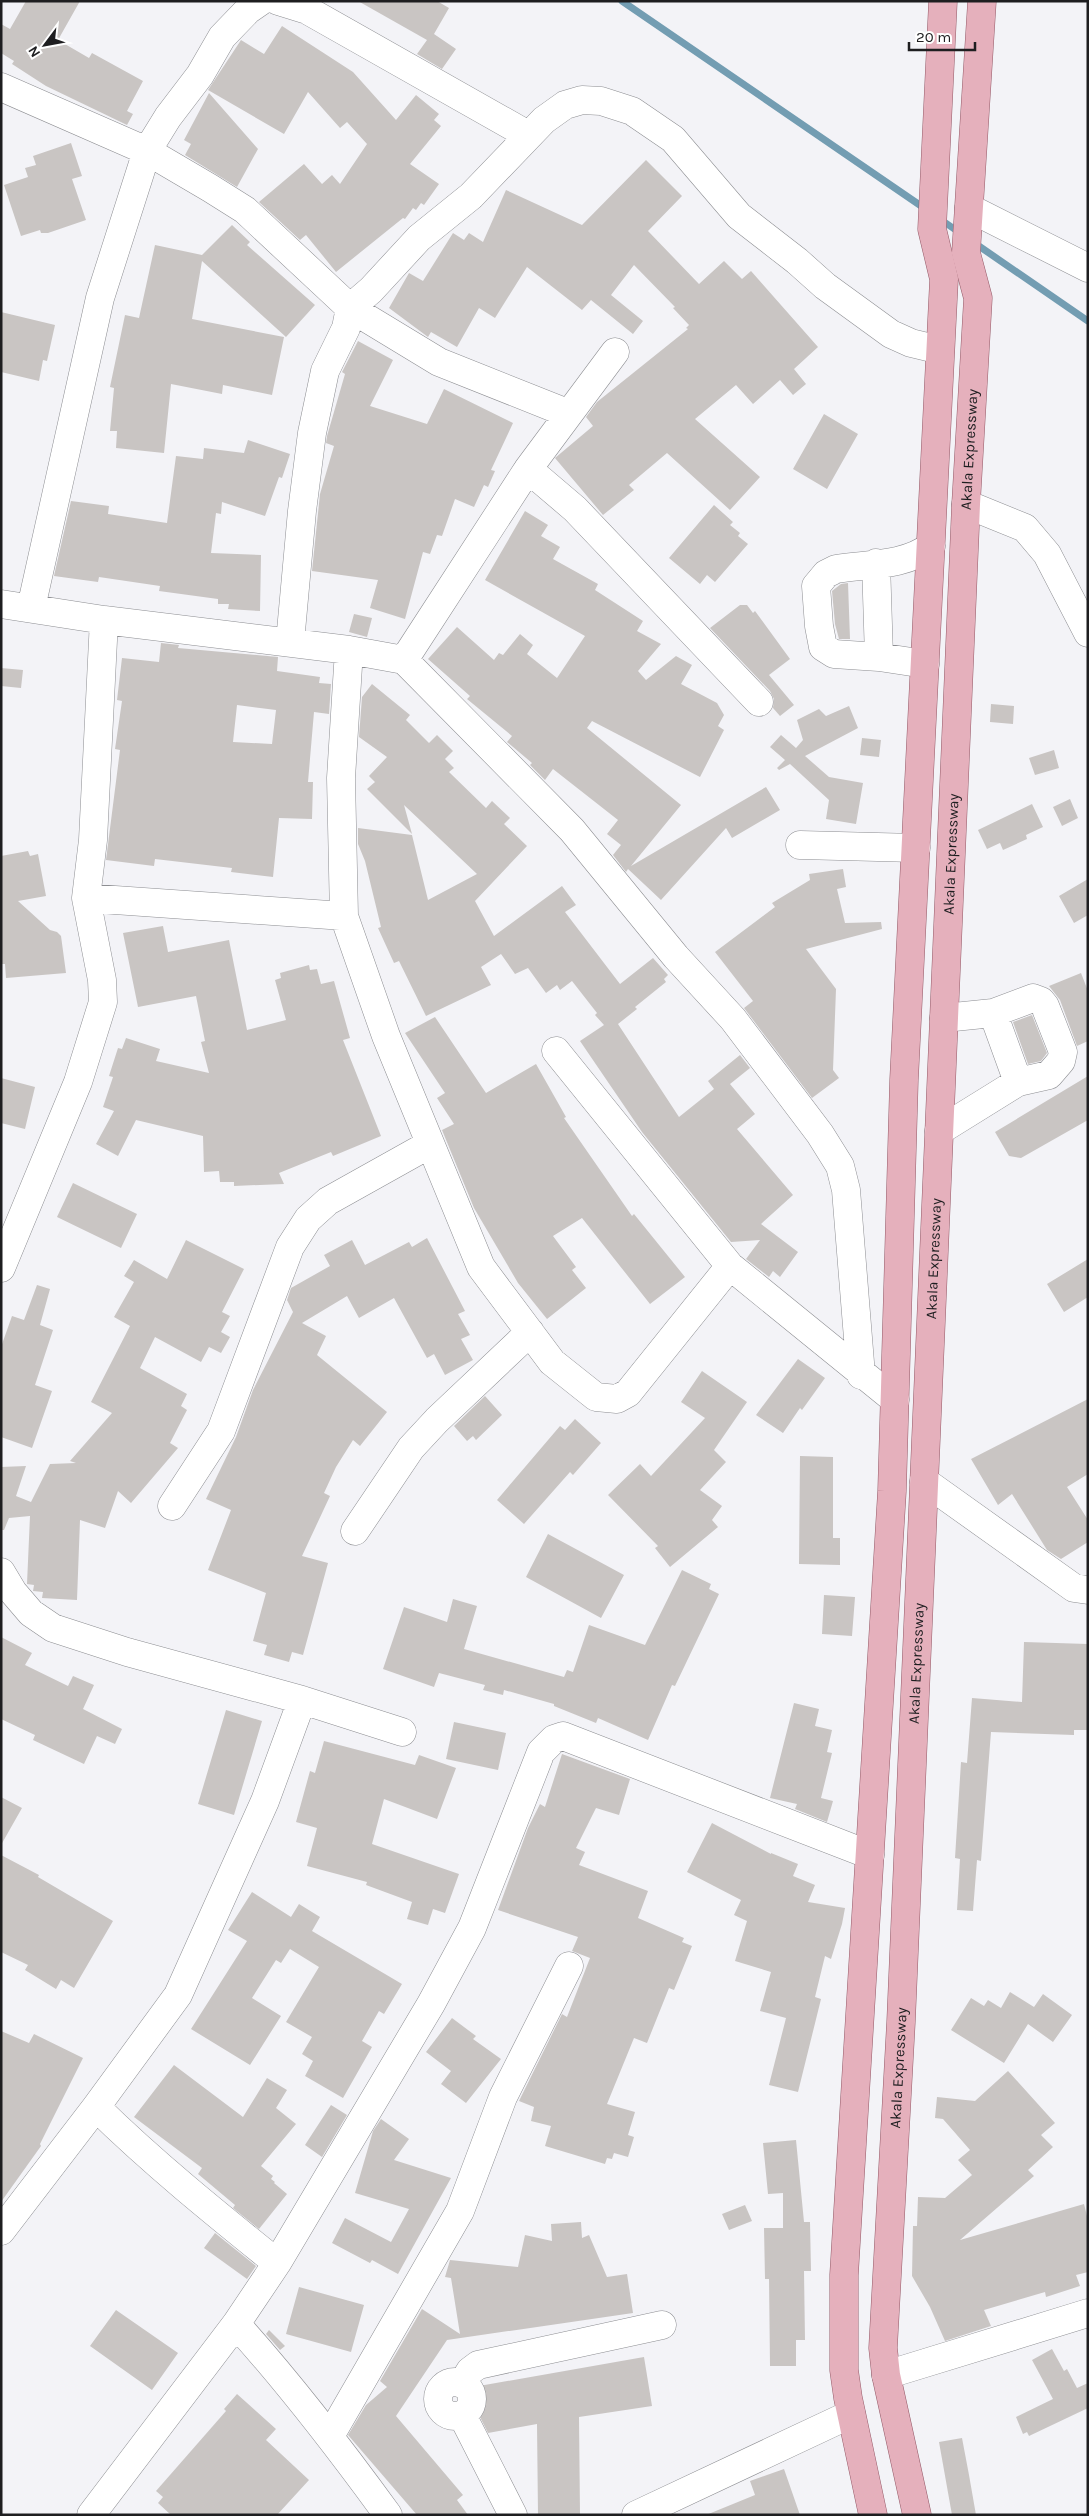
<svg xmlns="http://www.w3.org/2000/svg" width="1089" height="2516" font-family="Karla,sans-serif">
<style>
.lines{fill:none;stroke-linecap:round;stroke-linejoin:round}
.stream{stroke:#739db2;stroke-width:7}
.building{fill:#c9c5c3;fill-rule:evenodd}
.minor-casing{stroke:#8d8e92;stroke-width:29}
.major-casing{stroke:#945a68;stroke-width:29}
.minor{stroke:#fff;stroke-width:28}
.major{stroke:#e5b0bc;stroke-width:28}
.labels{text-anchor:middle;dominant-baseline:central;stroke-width:5;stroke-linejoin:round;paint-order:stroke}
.street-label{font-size:15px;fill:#1e1e20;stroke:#fff}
</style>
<rect width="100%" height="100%" fill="#f3f3f7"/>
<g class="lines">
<path class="stream" d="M 622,1 L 927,210
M 940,219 L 960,233
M 973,242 L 1088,321"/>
</g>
<path class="building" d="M 26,1 L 80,1 L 58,40 L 89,58 L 92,53 L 143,81 L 127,111 L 133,114 L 127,125 L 46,86 L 12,64 L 14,61 L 1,53 L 1,24 L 10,29 Z
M 358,1 L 437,1 L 449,8 L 434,34 L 456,49 L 442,69 L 417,54 L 427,40 Z
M 282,26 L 353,72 L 396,120 L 416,95 L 439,114 L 434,120 L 441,126 L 410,164 L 439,184 L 424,205 L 421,203 L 416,210 L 413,208 L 405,219 L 403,218 L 336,272 L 306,235 L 300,240 L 259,202 L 304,164 L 322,184 L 332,175 L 340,184 L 367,144 L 347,122 L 340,128 L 308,92 L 284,134 L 208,90 L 241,40 L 264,54 Z
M 209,93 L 258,149 L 237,187 L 185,155 L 191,144 L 184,140 Z
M 71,143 L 82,176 L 72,179 L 86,220 L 48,233 L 41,233 L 40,230 L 21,236 L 4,185 L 28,177 L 25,168 L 36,165 L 33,156 Z
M 646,160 L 682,196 L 648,231 L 699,284 L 724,261 L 742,279 L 751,271 L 818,347 L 794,369 L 806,384 L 793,395 L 780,380 L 753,404 L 736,385 L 695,419 L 760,477 L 730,510 L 667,453 L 629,485 L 634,490 L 603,515 L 555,458 L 593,426 L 586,417 L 597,402 L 688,329 L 686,328 L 689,325 L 673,308 L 675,307 L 634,265 L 611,295 L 643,321 L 633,334 L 591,300 L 582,310 L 527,267 L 495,318 L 479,308 L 457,347 L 431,332 L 428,337 L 389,308 L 409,273 L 423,281 L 453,233 L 464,240 L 469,233 L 483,242 L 506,190 L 582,225 Z
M 232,225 L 250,242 L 247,245 L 315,305 L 286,337 L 202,261 L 192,319 L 284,337 L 272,395 L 223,385 L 222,394 L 171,384 L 164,453 L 116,448 L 117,431 L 110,431 L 114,388 L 110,387 L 125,315 L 139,318 L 155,245 L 202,255 Z
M 1,312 L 55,325 L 47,361 L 43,360 L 39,381 L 1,372 Z
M 358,341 L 393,360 L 370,406 L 427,424 L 444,389 L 513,423 L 491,470 L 495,471 L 488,487 L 484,485 L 474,507 L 455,499 L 442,536 L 437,535 L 430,554 L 423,552 L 405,619 L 370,608 L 378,580 L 312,571 L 320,494 L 334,446 L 326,443 L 327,436 L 345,374 L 342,372 Z
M 824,414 L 858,434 L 827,489 L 793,469 Z
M 248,440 L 290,454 L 282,478 L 279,477 L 265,516 L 222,502 L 221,514 L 216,513 L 211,553 L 261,555 L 260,611 L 228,609 L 229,604 L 218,604 L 218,599 L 159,591 L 160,586 L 99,577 L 98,582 L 54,576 L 71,501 L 109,506 L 108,514 L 167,523 L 176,456 L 203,459 L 204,448 L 244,453 Z
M 714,505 L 733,522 L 730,525 L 740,533 L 738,536 L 748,544 L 715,582 L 707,575 L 700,584 L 669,558 Z
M 525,511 L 548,525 L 541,536 L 560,547 L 553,559 L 598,584 L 595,590 L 643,621 L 637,631 L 661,644 L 638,671 L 646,680 L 676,656 L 692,665 L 681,684 L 717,703 L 724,715 L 718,726 L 724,730 L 700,777 L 592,721 L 587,728 L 681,805 L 631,866 L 766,787 L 780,810 L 732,838 L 726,828 L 661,900 L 628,869 L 626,872 L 613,855 L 621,845 L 607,834 L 618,820 L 553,769 L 545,780 L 530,765 L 532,763 L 507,742 L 512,736 L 467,699 L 470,696 L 428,659 L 457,627 L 494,660 L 499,653 L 503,655 L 520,634 L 533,645 L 527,654 L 557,678 L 585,636 L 485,580 Z
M 848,583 L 850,639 L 839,639 L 835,624 L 832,591 L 841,584 Z
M 740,605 L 747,605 L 753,613 L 755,611 L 790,659 L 769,675 L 794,705 L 780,716 L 773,708 L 774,699 L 770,691 L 710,628 Z
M 354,614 L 372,618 L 367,637 L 349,632 Z
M 161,643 L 179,645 L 178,648 L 278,657 L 277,671 L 320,677 L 319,683 L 331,684 L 329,714 L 314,712 L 308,782 L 313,782 L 312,819 L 279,818 L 273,877 L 231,872 L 232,868 L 155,859 L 154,866 L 106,860 L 120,750 L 115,749 L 122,701 L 117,700 L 122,658 L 159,662 ZM 237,705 L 276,710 L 272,744 L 233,742 Z
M 1,668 L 23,670 L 21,688 L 1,686 Z
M 372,684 L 410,715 L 406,720 L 429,743 L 437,735 L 453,751 L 445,759 L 454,768 L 449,772 L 486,808 L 492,801 L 510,818 L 504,824 L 527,846 L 475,901 L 494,936 L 562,886 L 576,905 L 565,912 L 620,984 L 653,958 L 668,975 L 664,979 L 666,982 L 635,1007 L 637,1009 L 618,1024 L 679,1117 L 714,1089 L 708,1081 L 740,1055 L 750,1068 L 730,1084 L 755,1114 L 737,1129 L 793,1195 L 761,1224 L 798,1252 L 780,1277 L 773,1271 L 769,1277 L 746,1259 L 760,1240 L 731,1242 L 642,1132 L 580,1041 L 604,1025 L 595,1015 L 597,1013 L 572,981 L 560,990 L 557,985 L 546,993 L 528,968 L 515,974 L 501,954 L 481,967 L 491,985 L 426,1016 L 399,961 L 394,963 L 378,928 L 381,927 L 365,861 L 358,844 L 358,828 L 412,835 L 428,900 L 477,874 L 404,805 L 412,834 L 367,789 L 375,782 L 369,776 L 387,757 L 359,737 L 362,697 Z
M 991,704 L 1014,706 L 1013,724 L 990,722 Z
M 849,706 L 858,728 L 805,756 L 829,777 L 863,783 L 856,824 L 826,819 L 829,800 L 790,764 L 779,770 L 777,768 L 785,760 L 770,747 L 781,735 L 796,748 L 803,740 L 797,720 L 819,709 L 826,716 Z
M 862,738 L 881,740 L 879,757 L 860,755 Z
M 1054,750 L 1059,768 L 1035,775 L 1029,758 Z
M 1070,799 L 1078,818 L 1062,826 L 1053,807 Z
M 1032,804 L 1043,827 L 1026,835 L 1027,839 L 1003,850 L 1000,843 L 987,849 L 978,830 Z
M 28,851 L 30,856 L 38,854 L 46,896 L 18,901 L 50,930 L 57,932 L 61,936 L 66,973 L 6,978 L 5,964 L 1,964 L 1,856 Z
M 843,869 L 846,887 L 837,889 L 845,923 L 881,922 L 882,929 L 806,949 L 836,989 L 833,1070 L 839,1078 L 812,1098 L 744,1008 L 753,1001 L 715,952 L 775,907 L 772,903 L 810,880 L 809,874 Z
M 1088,879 L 1088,915 L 1074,923 L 1059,896 Z
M 163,926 L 168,952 L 229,940 L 247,1030 L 286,1020 L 275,980 L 281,978 L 280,973 L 309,965 L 310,970 L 317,969 L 321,984 L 334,981 L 350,1038 L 343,1040 L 381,1136 L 333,1156 L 331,1152 L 279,1173 L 284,1184 L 234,1186 L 234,1182 L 220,1182 L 219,1171 L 204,1172 L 203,1136 L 136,1120 L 118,1156 L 96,1144 L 114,1111 L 103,1107 L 113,1077 L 109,1076 L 118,1048 L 122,1049 L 126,1038 L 160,1049 L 156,1061 L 209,1073 L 201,1042 L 205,1041 L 196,996 L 138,1007 L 123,933 Z
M 1081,973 L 1088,991 L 1088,1041 L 1077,1046 L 1060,1000 L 1049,986 Z
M 1032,1015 L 1047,1053 L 1041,1061 L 1028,1064 L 1013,1022 Z
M 435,1017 L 486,1093 L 536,1064 L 566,1117 L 564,1118 L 632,1216 L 634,1214 L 685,1277 L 650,1304 L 582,1218 L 553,1236 L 576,1267 L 572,1270 L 586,1288 L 547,1319 L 518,1283 L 474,1208 L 442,1130 L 454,1124 L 437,1098 L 445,1093 L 405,1033 Z
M 1088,1076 L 1088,1120 L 1021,1158 L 1009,1156 L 995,1132 Z
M 1,1078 L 35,1087 L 25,1129 L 1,1123 Z
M 73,1183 L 137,1214 L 121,1248 L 57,1217 Z
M 427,1238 L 465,1311 L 458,1314 L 470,1335 L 461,1339 L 473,1360 L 445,1375 L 434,1354 L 427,1358 L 394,1298 L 359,1318 L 347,1296 L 302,1323 L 326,1336 L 317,1355 L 387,1412 L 360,1446 L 353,1440 L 336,1467 L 324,1493 L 330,1496 L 302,1556 L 328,1563 L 303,1655 L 292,1652 L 289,1662 L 264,1655 L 267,1645 L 253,1641 L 266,1593 L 208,1570 L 231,1510 L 206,1499 L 236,1437 L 253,1390 L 293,1312 L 287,1300 L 291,1288 L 330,1266 L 324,1255 L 352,1240 L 365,1265 L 409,1242 L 412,1247 Z
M 186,1240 L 244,1269 L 222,1312 L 230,1316 L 221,1332 L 230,1337 L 221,1353 L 209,1347 L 201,1362 L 155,1337 L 140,1368 L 187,1394 L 181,1406 L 187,1410 L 170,1443 L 178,1448 L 131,1503 L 118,1491 L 105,1528 L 80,1520 L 77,1600 L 42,1598 L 43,1592 L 33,1591 L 34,1585 L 27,1584 L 30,1516 L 9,1518 L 4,1530 L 1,1530 L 1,1467 L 26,1466 L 16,1496 L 31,1502 L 50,1464 L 76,1463 L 70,1461 L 112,1413 L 91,1402 L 130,1326 L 114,1317 L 134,1282 L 124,1276 L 134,1260 L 167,1279 Z
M 1088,1259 L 1088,1297 L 1064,1312 L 1047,1284 Z
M 37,1285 L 50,1289 L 40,1325 L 53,1330 L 35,1385 L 52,1391 L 32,1448 L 1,1437 L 1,1347 L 12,1316 L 24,1320 Z
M 798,1359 L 825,1378 L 802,1410 L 800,1408 L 783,1433 L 756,1415 Z
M 702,1371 L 747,1402 L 714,1450 L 726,1462 L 700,1490 L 722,1506 L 712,1520 L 718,1527 L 670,1567 L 655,1548 L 658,1546 L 608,1495 L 640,1464 L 651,1476 L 705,1418 L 681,1402 Z
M 485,1396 L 502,1415 L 476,1440 L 473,1436 L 467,1441 L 454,1426 Z
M 1088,1399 L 1088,1474 L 1067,1487 L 1088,1520 L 1088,1542 L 1061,1559 L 1047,1550 L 1012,1494 L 998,1505 L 971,1459 Z
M 575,1419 L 601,1443 L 573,1475 L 570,1472 L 524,1524 L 497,1500 L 560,1426 L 565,1430 Z
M 800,1456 L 833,1457 L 833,1538 L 840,1538 L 840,1565 L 799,1564 Z
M 548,1534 L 624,1575 L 601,1618 L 526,1577 Z
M 682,1570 L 711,1584 L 709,1589 L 719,1594 L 675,1686 L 672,1685 L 648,1740 L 598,1718 L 596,1723 L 554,1706 L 554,1704 L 504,1690 L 503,1695 L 483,1690 L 485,1685 L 439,1673 L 434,1687 L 383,1669 L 404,1607 L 447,1622 L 453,1599 L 477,1606 L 464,1649 L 564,1677 L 567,1670 L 573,1672 L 589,1625 L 645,1645 Z
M 824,1595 L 855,1597 L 852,1636 L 822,1634 Z
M 1,1637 L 32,1653 L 25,1665 L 68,1686 L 73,1676 L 94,1685 L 83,1709 L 122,1729 L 115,1744 L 97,1736 L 84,1764 L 33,1740 L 35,1735 L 1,1719 Z
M 1024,1642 L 1088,1644 L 1088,1730 L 1074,1730 L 1074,1735 L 991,1732 L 981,1861 L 977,1860 L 973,1911 L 957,1910 L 960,1859 L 955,1858 L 961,1762 L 967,1763 L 972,1698 L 1022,1702 Z
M 794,1703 L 819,1709 L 815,1726 L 832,1730 L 827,1752 L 832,1753 L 821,1798 L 833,1801 L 827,1822 L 795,1809 L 797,1804 L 770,1798 Z
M 226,1710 L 262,1721 L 234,1815 L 198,1804 Z
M 454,1722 L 506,1733 L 498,1770 L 446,1759 Z
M 324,1741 L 415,1765 L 419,1755 L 456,1768 L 437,1819 L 384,1799 L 372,1844 L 459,1874 L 445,1913 L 433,1909 L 428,1925 L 407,1919 L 412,1902 L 366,1885 L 367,1882 L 307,1866 L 317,1828 L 296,1822 L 310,1771 L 315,1773 Z
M 562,1754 L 630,1779 L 619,1815 L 596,1808 L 576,1848 L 585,1852 L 579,1865 L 648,1891 L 638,1918 L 684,1938 L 682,1942 L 692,1946 L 674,1990 L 669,1988 L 647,2043 L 634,2038 L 607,2104 L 635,2112 L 628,2135 L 634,2137 L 628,2157 L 614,2153 L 612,2159 L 607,2158 L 605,2164 L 545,2146 L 551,2126 L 531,2121 L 534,2107 L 519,2101 L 562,2014 L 567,2017 L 590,1958 L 572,1951 L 578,1937 L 498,1910 L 528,1828 L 540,1804 L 545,1807 Z
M 1,1797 L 22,1808 L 1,1845 Z
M 712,1823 L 771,1854 L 771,1853 L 798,1864 L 793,1876 L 815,1885 L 808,1902 L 845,1908 L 842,1924 L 831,1959 L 825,1956 L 815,1997 L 821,1999 L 798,2092 L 769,2085 L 786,2018 L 760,2011 L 771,1972 L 735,1961 L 747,1921 L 734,1915 L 741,1900 L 687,1872 Z
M 1,1855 L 39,1875 L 38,1877 L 113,1921 L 74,1988 L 61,1980 L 56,1989 L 25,1970 L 28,1965 L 1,1952 Z
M 252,1892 L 291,1917 L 299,1904 L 320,1917 L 312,1931 L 402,1984 L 384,2014 L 379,2011 L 362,2041 L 372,2047 L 343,2098 L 305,2076 L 313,2061 L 302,2054 L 312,2037 L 286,2022 L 319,1967 L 290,1949 L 281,1963 L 276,1960 L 252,1998 L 281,2016 L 250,2065 L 191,2029 L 247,1941 L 228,1930 Z
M 1010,1992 L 1034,2007 L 1043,1994 L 1072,2015 L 1053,2042 L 1028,2024 L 1004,2063 L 951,2030 L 971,1998 L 984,2006 L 988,2000 L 1001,2008 Z
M 452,2018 L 476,2036 L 473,2039 L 501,2059 L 466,2103 L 441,2084 L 451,2071 L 426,2052 Z
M 1,2031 L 29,2043 L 34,2034 L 83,2058 L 40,2144 L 41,2146 L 1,2202 Z
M 174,2065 L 243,2117 L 267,2078 L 287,2090 L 276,2108 L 296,2124 L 261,2166 L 273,2176 L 271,2179 L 275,2182 L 274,2183 L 287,2194 L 259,2229 L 233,2208 L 235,2205 L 198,2174 L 202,2168 L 134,2117 Z
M 1008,2071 L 1055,2123 L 1041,2135 L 1053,2147 L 1028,2170 L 1034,2176 L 960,2240 L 1084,2204 L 1088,2220 L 1088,2272 L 1076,2275 L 1080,2286 L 1046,2297 L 1045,2292 L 984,2310 L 991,2326 L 945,2341 L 930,2307 L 912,2276 L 913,2226 L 917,2226 L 918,2197 L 945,2198 L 972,2175 L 958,2160 L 970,2150 L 943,2119 L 935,2118 L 937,2097 L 975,2101 Z
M 331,2105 L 347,2115 L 322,2157 L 305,2145 Z
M 381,2119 L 409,2139 L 394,2160 L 451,2178 L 398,2274 L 372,2260 L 370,2263 L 332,2243 L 345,2218 L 391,2242 L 409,2209 L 355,2193 L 373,2131 Z
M 796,2140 L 804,2222 L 810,2222 L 811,2271 L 804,2271 L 805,2340 L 796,2340 L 796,2366 L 770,2366 L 769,2279 L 765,2279 L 764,2228 L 783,2228 L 783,2193 L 768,2194 L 763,2143 Z
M 745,2205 L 752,2221 L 729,2230 L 722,2214 Z
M 581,2222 L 582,2238 L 589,2235 L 607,2277 L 627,2274 L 633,2313 L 447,2340 L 396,2416 L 463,2495 L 457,2500 L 468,2515 L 417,2515 L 348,2435 L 366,2405 L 387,2387 L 380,2381 L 422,2309 L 460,2334 L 451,2278 L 445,2277 L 450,2260 L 518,2267 L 525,2235 L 552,2241 L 551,2224 Z
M 215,2233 L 256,2266 L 247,2279 L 204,2248 Z
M 299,2287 L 364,2305 L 351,2352 L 286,2334 Z
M 116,2310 L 178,2353 L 152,2390 L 90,2346 Z
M 269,2330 L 285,2346 L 280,2350 L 266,2334 Z
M 1052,2349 L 1064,2371 L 1067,2369 L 1077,2388 L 1088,2383 L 1088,2408 L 1029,2436 L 1027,2432 L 1023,2434 L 1016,2417 L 1053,2399 L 1032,2360 Z
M 644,2357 L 652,2406 L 579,2417 L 580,2515 L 538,2515 L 537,2424 L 488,2433 L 478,2413 L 475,2393 L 479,2386 Z
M 237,2394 L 276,2429 L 266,2440 L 309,2480 L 277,2515 L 171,2515 L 158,2503 L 163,2497 L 156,2491 L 226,2411 L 224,2409 Z
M 962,2438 L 969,2475 L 976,2515 L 952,2515 L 939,2442 Z
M 784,2469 L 800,2515 L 706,2515 L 755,2495 L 750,2481 Z"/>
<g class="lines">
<g class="minor-casing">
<path id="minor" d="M 278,1 L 307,10 L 528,135
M 1,87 L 147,151 L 210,188 L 245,210 L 350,308 L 439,362 L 567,413
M 969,208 L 1088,268
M 528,469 L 575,509 L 759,702
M 966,504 L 1025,528 L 1047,554 L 1088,633
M 876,563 L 879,657
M 1,604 L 104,620 L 349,650 L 404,660 L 572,830 L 676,957 L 733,1019 L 820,1134 L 840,1166 L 846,1190 L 861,1375
M 31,608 L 100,298 L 147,151 L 168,117 L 200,75 L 222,37 L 248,10 L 261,1
M 290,642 L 302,511 L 312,433 L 325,371 L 346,328 L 350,308 L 371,290 L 419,238 L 471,196 L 544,120 L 565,105 L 582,100 L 601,101 L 632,111 L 673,139 L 739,216 L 797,261 L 825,286 L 891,334 L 911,343 L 940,350
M 349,650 L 341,778 L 344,916 L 386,1036 L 481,1267 L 552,1362 L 596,1397 L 617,1399 L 628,1393 L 730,1266
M 404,660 L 528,469 L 615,352
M 925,664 L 879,657 L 834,654 L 823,647 L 819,626 L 816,586 L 826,574 L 836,569 C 868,564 905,566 931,546
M 800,845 L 916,848
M 86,898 L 344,916
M 993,1013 L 1018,1082
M 556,1051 L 730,1266 L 895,1400
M 939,1131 L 1018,1082 L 1049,1075 L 1061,1061 L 1063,1052 L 1045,1006 L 1041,1001 L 1033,998 L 993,1013 L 944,1018
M 1,1268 L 78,1082 L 103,1002 L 102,980 L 86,898 L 93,840 L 104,620
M 924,1481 L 1074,1588 L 1088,1590
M 172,1506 L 221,1431 L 290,1247 L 308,1219 L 328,1201 L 430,1144
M 355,1531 L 411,1448 L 437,1420 L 530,1332
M 1,1572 L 13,1592 L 31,1613 L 53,1628 L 127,1652 L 302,1700 L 402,1732
M 1,2231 L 96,2107
M 277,2263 C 215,2213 153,2163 96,2107 L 178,1995 L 265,1801 L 302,1700
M 236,2324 C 291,2385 340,2449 388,2515
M 886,2375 L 1088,2313
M438 2399a17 17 0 1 1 34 0a17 17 0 1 1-34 0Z
M 462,2384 L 470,2371 L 478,2365 L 662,2325
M 462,2415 L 513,2515
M 330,2436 L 460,2211 L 503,2097 L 569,1966
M 91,2515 L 236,2324 L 277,2263 L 431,2004 L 472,1928 L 541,1752 L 554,1739 L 563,1736 L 870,1855
M 636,2515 L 851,2414"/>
</g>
<g class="major-casing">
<g id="major">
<path d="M 873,2515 L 848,2398 L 844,2370 L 844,2275 L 892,1491 L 904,1080 L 944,279 L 932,229 L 943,1"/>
<path id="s1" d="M 917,2515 L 886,2375 L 883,2348 L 901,2022 L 966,504 L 978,298 L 966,253 L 982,1"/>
</g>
</g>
<use href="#minor" class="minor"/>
<use href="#major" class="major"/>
</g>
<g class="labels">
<g class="street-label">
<text stroke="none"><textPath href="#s1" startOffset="2071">Akala Expressway</textPath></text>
<text stroke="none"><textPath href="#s1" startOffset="1666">Akala Expressway</textPath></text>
<text stroke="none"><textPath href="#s1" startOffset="1261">Akala Expressway</textPath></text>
<text stroke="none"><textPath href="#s1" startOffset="856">Akala Expressway</textPath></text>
<text stroke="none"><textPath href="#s1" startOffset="451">Akala Expressway</textPath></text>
</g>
</g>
<rect width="1089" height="2516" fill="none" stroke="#1e1e20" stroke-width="5"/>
<g transform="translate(45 45) rotate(238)" stroke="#ffffff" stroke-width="4" paint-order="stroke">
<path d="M0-4L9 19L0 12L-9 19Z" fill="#1e1e20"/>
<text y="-8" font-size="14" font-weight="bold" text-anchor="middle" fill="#1e1e20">N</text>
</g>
<path d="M909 42v8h66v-8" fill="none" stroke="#1e1e20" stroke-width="2.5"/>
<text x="916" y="42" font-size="15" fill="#1e1e20" stroke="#ffffff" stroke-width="4" paint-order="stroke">20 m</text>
</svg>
